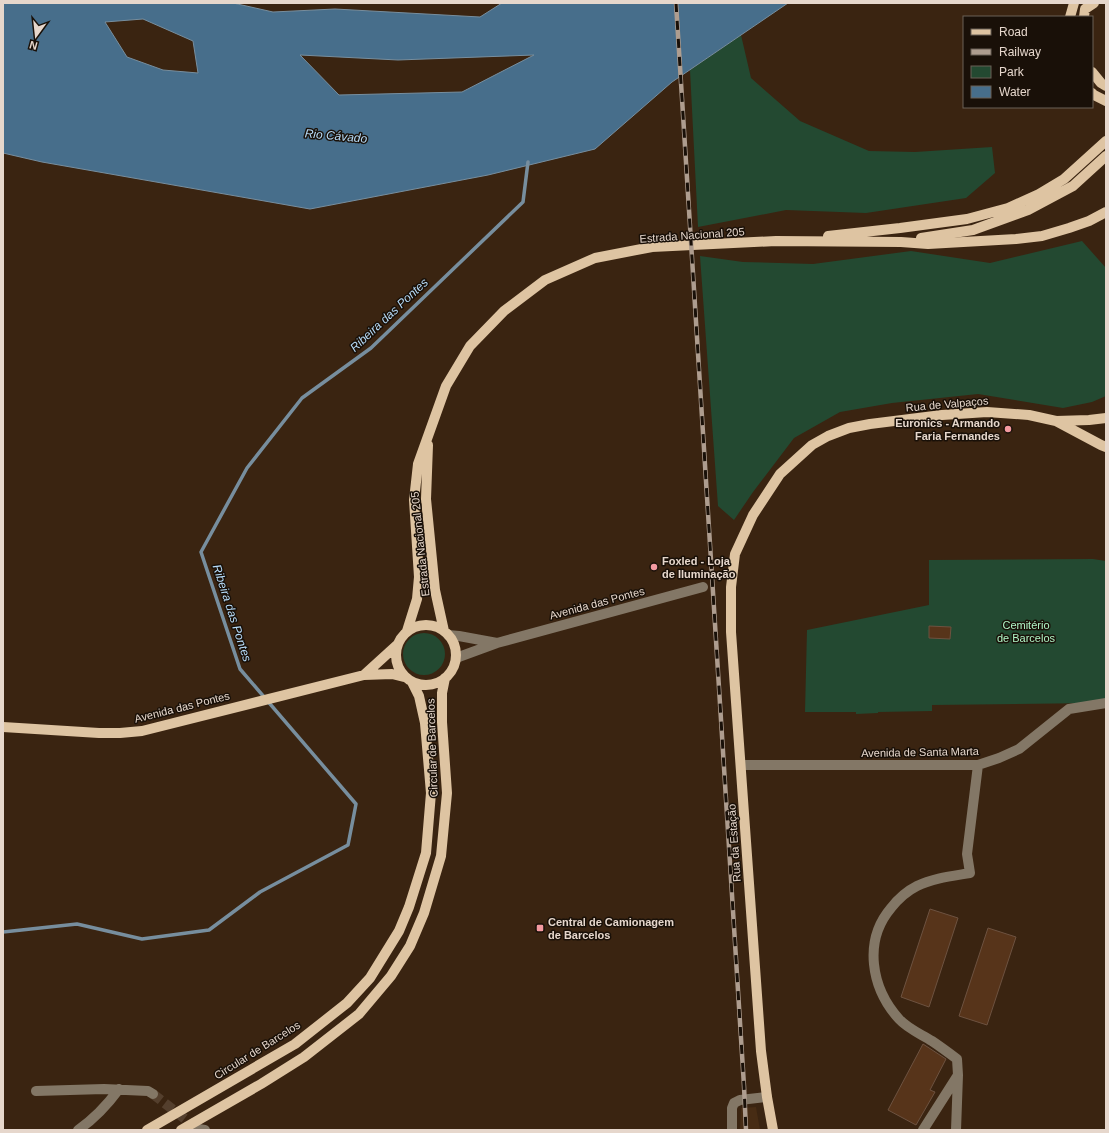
<svg xmlns="http://www.w3.org/2000/svg" width="1109" height="1133" font-family="Helvetica,sans-serif">
<style>
.built{fill:#472c14}
.green{fill:#234931}
.water{fill:#476e8b;stroke:#778e9e;fill-rule:evenodd}
.lines{fill:none;stroke-linecap:round;stroke-linejoin:round}
.stream{stroke:#778e9e;stroke-width:3.5}
.building{fill:#57341a;stroke:#6d5240}
.minor-tunnel{stroke:#543f2d;stroke-width:10;stroke-dasharray:10 5;stroke-linecap:butt}
.minor{stroke:#837766;stroke-width:10}
.major{stroke:#dec4a2;stroke-width:10}
.rail-casing{stroke:#ae9d8f;stroke-width:4.5}
.rail{stroke:#191008;stroke-width:3;stroke-dasharray:9;stroke-linecap:butt}
.poi-dot{fill:#f49aa0;stroke:#191008;stroke-width:1.5}
.labels{text-anchor:middle;dominant-baseline:central;stroke-width:3;stroke-linejoin:round;paint-order:stroke}
.street-label{font-size:11px;fill:#e6d7cc;stroke:#191008}
.poi-label{font-size:11px;font-weight:bold;fill:#e6d7cc;stroke:#191008;text-anchor:start}
.park-label{font-size:11px;fill:#b0f5c6;stroke:#191008}
.water-label{font-size:12px;font-style:italic;fill:#b7dcf9;stroke:#191008}
</style>
<rect width="100%" height="100%" fill="#3a2411"/>
<path class="built" d="M 756,1107 L 760,1130 L 740,1130 L 741,1108 Z"/>
<path class="green" d="M 741,35 L 751,78 L 800,121 L 869,151 L 915,152 L 992,147 L 995,173 L 966,198 L 866,213 L 786,210 L 698,227 L 690,70 Z
M 1082,241 L 1106,268 L 1106,396 L 1092,402 L 1063,408 L 978,394 L 892,403 L 840,412 L 794,438 L 753,492 L 734,520 L 718,506 L 700,256 L 743,262 L 813,264 L 911,251 L 990,263 Z
M 1093,559 L 1106,561 L 1106,701 L 1095,703 L 932,705 L 932,711 L 878,712 L 878,713 L 856,714 L 856,712 L 805,712 L 807,630 L 929,605 L 929,560 Z
M403 654a21 21 0 1 1 42 0a21 21 0 1 1-42 0Z"/>
<path class="water" d="M 3,3 L 233,3 L 273,12 L 335,9 L 480,17 L 502,3 L 788,3 L 672,82 L 595,149 L 488,175 L 310,209 L 42,162 L 3,153 ZM 143,19 L 193,41 L 198,73 L 163,70 L 127,57 L 105,22 ZM 300,55 L 398,60 L 534,55 L 462,92 L 339,95 Z"/>
<g class="lines">
<path class="stream" d="M 3,932 L 77,924 L 142,939 L 209,930 L 260,892 L 348,845 L 356,804 L 240,669 L 201,552 L 247,468 L 302,398 L 371,348 L 523,202 L 528,162"/>
</g>
<path class="building" d="M 929,626 L 951,627 L 950,639 L 929,638 Z
M 930,909 L 958,918 L 929,1007 L 901,997 Z
M 988,928 L 1016,937 L 987,1025 L 959,1016 Z
M 923,1044 L 946,1059 L 930,1090 L 935,1092 L 916,1125 L 888,1110 Z"/>
<g class="lines">
<path class="minor-tunnel" d="M 153,1094 L 198,1129"/>
<path class="minor" d="M 448,635 L 459,636 L 497,643
M 456,658 L 497,643 L 703,587
M 741,765 L 978,765 L 999,758 L 1019,749 L 1069,709 L 1106,703
M 36,1091 L 104,1089 L 148,1091 L 153,1094
M 198,1129 L 205,1130
M 78,1130 C 94,1119 108,1104 119,1089
M 732,1130 L 732,1108 L 734,1103 L 740,1100 L 767,1097
M 923,1130 L 958,1075
M 956,1130 L 958,1075 L 957,1059 C 949,1053 941,1047 932,1041 C 921,1034 908,1029 899,1019 C 871,988 863,941 891,908 C 898,899 907,891 917,886 C 933,878 952,876 970,873 L 967,854 L 978,765"/>
<path class="major" d="M 1070,17 L 1074,3
M 1084,17 L 1085,9 L 1094,3
M 1092,72 L 1101,83 L 1106,86
M 1092,93 L 1094,95 L 1106,101
M 828,236 L 900,228 L 967,219 L 1008,208 L 1039,194 L 1064,179 L 1106,141
M 921,238 L 973,230 L 1028,210 L 1073,186 L 1106,156
M 1056,421 L 1101,445 L 1106,447
M 428,445 L 426,499 L 435,590 L 444,631
M396 655a30 30 0 1 1 60 0a30 30 0 1 1-60 0Z
M 407,631 L 417,599 L 419,577 L 414,500 L 418,464 L 446,386 L 470,346 L 504,311 L 545,280 L 595,258 L 652,247 L 776,241 L 901,242 L 928,244 L 1016,239 L 1042,236 L 1069,228 L 1089,221 L 1106,212
M 364,675 L 397,645
M 3,727 L 99,733 L 120,733 L 142,731 L 364,675 L 392,674 L 404,677
M 147,1130 L 295,1044 L 347,1003 L 370,978 L 399,931 L 409,907 L 426,853 L 431,793 L 425,723 L 419,696 L 412,682
M 181,1130 L 261,1084 L 304,1057 L 359,1014 L 391,976 L 410,946 L 424,913 L 441,856 L 447,793 L 442,722 L 442,693 L 445,678
M 773,1130 L 767,1097 L 761,1051 L 731,632 L 731,587 L 735,554 L 753,515 L 780,474 L 812,445 L 828,436 L 849,428 L 870,424 L 942,415 L 987,412 L 1029,415 L 1056,421 L 1089,420 L 1106,418"/>
<g class="rail-casing">
<path id="rail" d="M 676,3 L 744,1086 L 746,1130"/>
</g>
<use href="#rail" class="rail"/>
</g>
<g class="poi-dot">
<circle cx="1008" cy="429" r="4"/>
<circle cx="654" cy="567" r="4"/>
<rect x="536" y="924" width="8" height="8" rx="2"/>
</g>
<g class="labels">
<g class="street-label">
<text transform="translate(692 235) rotate(-4)">Estrada Nacional 205</text>
<text transform="translate(947 404) rotate(-5)">Rua de Valpaços</text>
<text transform="translate(420 544) rotate(-96)">Estrada Nacional 205</text>
<text transform="translate(597 603) rotate(-15)">Avenida das Pontes</text>
<text transform="translate(182 707) rotate(-14)">Avenida das Pontes</text>
<text transform="translate(432 748) rotate(-92)">Circular de Barcelos</text>
<text transform="translate(920 752) rotate(-1)">Avenida de Santa Marta</text>
<text transform="translate(734 843) rotate(-94)">Rua da Estação</text>
<text transform="translate(257 1050) rotate(-32)">Circular de Barcelos</text>
</g>
<g class="poi-label">
<text x="1000" y="423" text-anchor="end">Euronics - Armando<tspan x="1000" dy="13">Faria Fernandes</tspan></text>
<text x="662" y="561">Foxled - Loja<tspan x="662" dy="13">de Iluminação</tspan></text>
<text x="548" y="922">Central de Camionagem<tspan x="548" dy="13">de Barcelos</tspan></text>
</g>
<g class="park-label">
<text x="1026" y="625">Cemitério<tspan x="1026" dy="13">de Barcelos</tspan></text>
</g>
<g class="water-label">
<text transform="translate(336 136) rotate(5)">Rio Cávado</text>
<text transform="translate(389 315) rotate(-43)">Ribeira das Pontes</text>
<text transform="translate(232 613) rotate(72)">Ribeira das Pontes</text>
</g>
</g>
<rect width="1109" height="1133" fill="none" stroke="#e6d7cc" stroke-width="8"/>
<rect x="963" y="16" width="130" height="92" fill="#191008" stroke="#6b6056"/>
<rect x="971" y="29" width="20" height="6" fill="#dec4a2" stroke="#6b6056"/>
<text x="999" y="36" font-size="12" fill="#e6d7cc">Road</text>
<rect x="971" y="49" width="20" height="6" fill="#ae9d8f" stroke="#6b6056"/>
<text x="999" y="56" font-size="12" fill="#e6d7cc">Railway</text>
<rect x="971" y="66" width="20" height="12" fill="#234931" stroke="#6b6056"/>
<text x="999" y="76" font-size="12" fill="#e6d7cc">Park</text>
<rect x="971" y="86" width="20" height="12" fill="#476e8b" stroke="#6b6056"/>
<text x="999" y="96" font-size="12" fill="#e6d7cc">Water</text>
<g transform="translate(36 36) rotate(195)" stroke="#191008" stroke-width="3" paint-order="stroke">
<path d="M0-3L7 15L0 10L-7 15Z" fill="#e6d7cc"/>
<text y="-6" font-size="11" font-weight="bold" text-anchor="middle" fill="#e6d7cc">N</text>
</g>
</svg>
